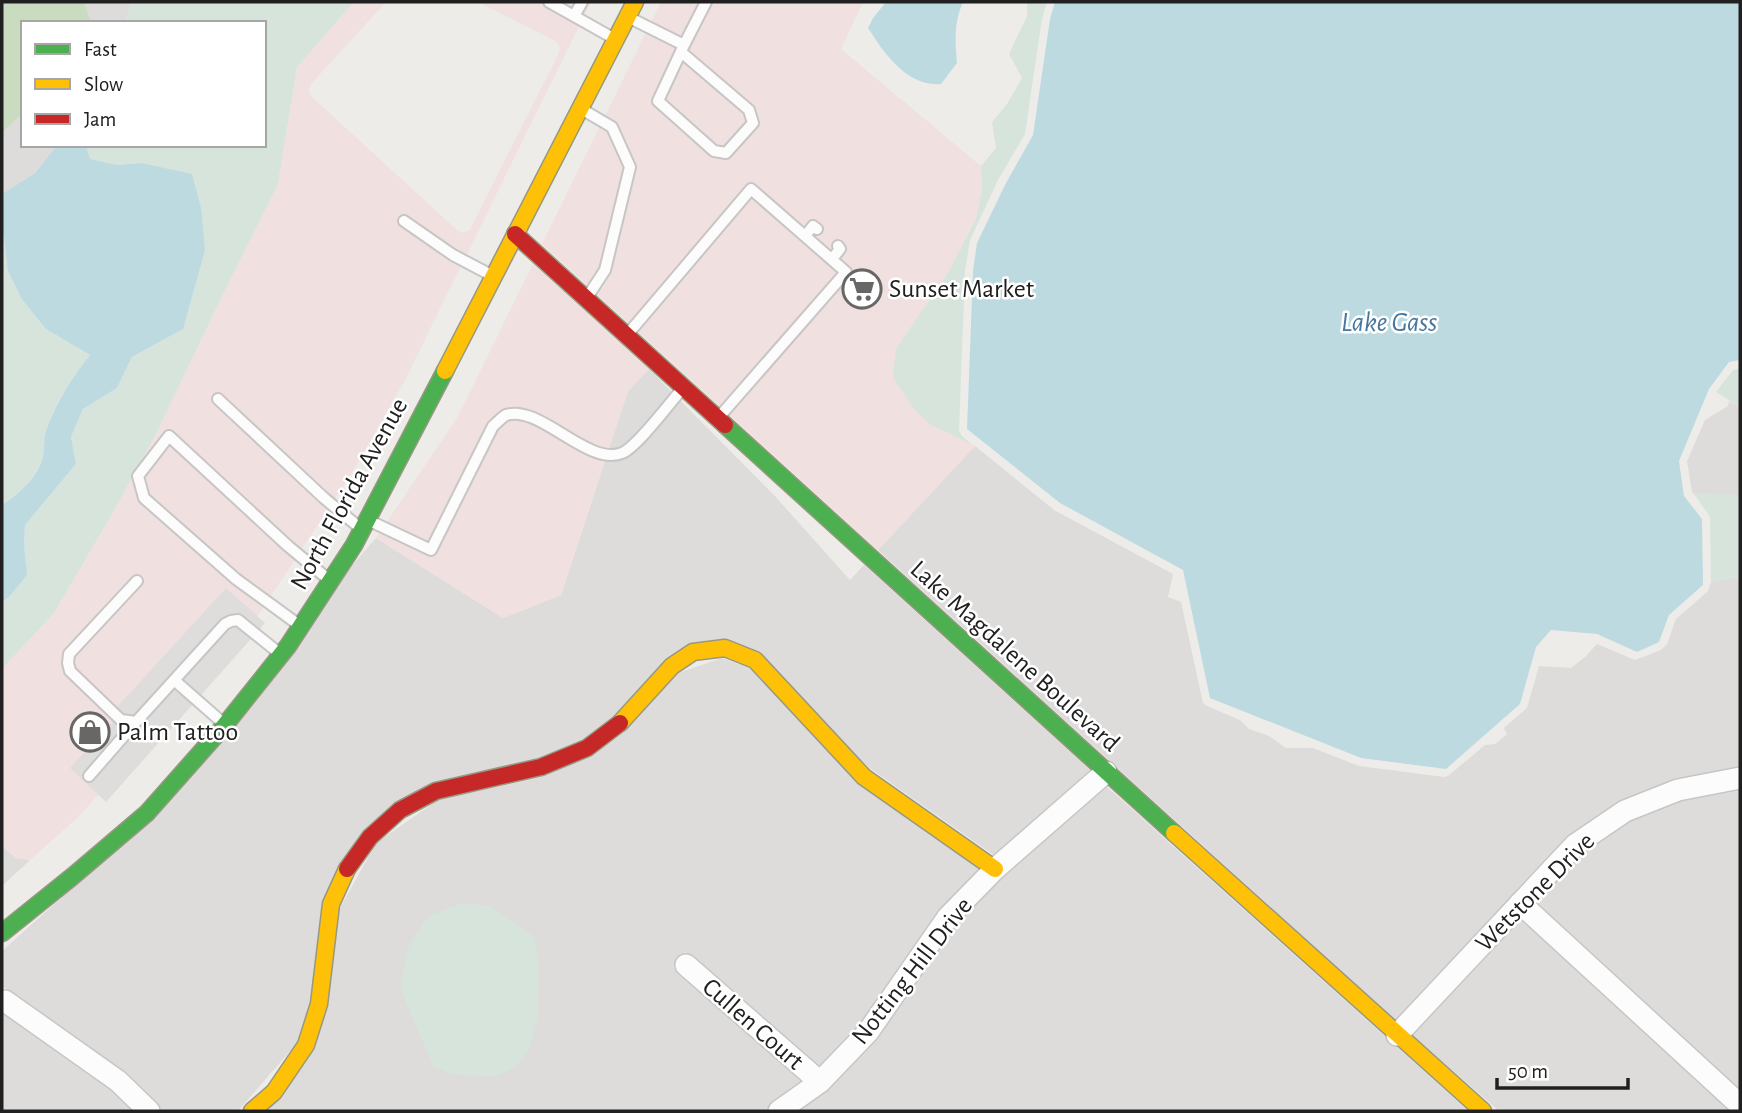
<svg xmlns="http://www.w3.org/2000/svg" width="1742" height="1113" font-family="'Alegreya Sans',sans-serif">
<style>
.residential{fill:#dddcda}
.commercial{fill:#f0e0df}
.forest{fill:#cadcbf}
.wetland{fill:#d7e4dc}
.parking{fill:#dedddc}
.water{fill:#bddae1}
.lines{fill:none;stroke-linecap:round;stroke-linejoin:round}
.lane-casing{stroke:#c7c6c5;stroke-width:14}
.street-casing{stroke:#c7c6c5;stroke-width:24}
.fast-casing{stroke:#979880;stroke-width:19}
.slow-casing{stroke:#979880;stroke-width:19}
.jam-casing{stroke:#979880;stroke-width:19}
.lane{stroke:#fcfcfc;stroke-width:10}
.street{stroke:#fcfcfc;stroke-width:21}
.fast{stroke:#4caf50;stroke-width:16}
.slow{stroke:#ffc107;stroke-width:16}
.jam{stroke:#c62828;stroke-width:16}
.labels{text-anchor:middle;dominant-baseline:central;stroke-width:5;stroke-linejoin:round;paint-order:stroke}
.poi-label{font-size:26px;fill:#202020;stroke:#fff;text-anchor:start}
.street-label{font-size:26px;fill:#202020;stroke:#fff}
.water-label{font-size:28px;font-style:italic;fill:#47779f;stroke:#fff}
</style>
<rect width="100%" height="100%" fill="#eeece9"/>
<path class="residential" d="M 84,2 L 131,2 L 125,23 L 92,23 Z
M 23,113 L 23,145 L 57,145 L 35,173 L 2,194 L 2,133 Z
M 649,369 L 773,494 L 850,580 L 864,565 L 1092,772 L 995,856 L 871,769 L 729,639 L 583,740 L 364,830 L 298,1042 L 238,1111 L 163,1111 L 124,1073 L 4,987 L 2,990 L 2,951 L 61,898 L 376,538 L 503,618 L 561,595 L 628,391 Z
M 1729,401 L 1740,407 L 1740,495 L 1694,494 L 1692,492 L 1687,461 L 1705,420 L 1728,406 Z
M 975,446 L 1054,510 L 1173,574 L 1168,597 L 1181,602 L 1203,703 L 1207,706 L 1240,720 L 1249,729 L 1269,736 L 1286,748 L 1313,748 L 1359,766 L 1444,777 L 1448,776 L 1485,745 L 1495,744 L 1507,734 L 1504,728 L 1527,708 L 1539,666 L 1571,668 L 1585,657 L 1597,644 L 1635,660 L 1661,650 L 1667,644 L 1676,619 L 1708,591 L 1711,582 L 1740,577 L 1740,768 L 1621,803 L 1397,1022 L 878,550 Z
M 722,658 L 749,668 L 980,871 L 861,1026 L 820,1069 L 685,952 L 673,967 L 804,1082 L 763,1111 L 266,1111 L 282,1097 L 341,906 L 376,843 L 438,800 L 542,777 L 678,673 Z
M 1105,785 L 1468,1111 L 795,1111 L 818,1095 L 820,1096 L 876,1037 L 955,923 L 1001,875 Z
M 1740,788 L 1740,1091 L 1534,901 L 1581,853 L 1629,820 L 1679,800 Z
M 2,846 L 16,858 L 30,860 L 2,886 Z
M 1520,916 L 1732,1111 L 1499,1111 L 1411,1034 Z
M 2,1011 L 111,1089 L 134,1111 L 2,1111 Z"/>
<path class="commercial" d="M 354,2 L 386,2 L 311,84 L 309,91 L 311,96 L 458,231 L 463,233 L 470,230 L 471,227 L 559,53 L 560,48 L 557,42 L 478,2 L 591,2 L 404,382 L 353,471 L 246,634 L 76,819 L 30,860 L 16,858 L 2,846 L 2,669 L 54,613 L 111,516 L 155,436 L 225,290 L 278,184 L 297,67 Z
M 661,2 L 863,2 L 841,49 L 981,166 L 982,190 L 976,217 L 949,271 L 924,307 L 931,425 L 975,446 L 878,550 L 542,244 Z
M 533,264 L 649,369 L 628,391 L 561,595 L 503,618 L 376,538 L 457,418 Z"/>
<path class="forest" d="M 2,2 L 84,2 L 92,23 L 23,23 L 23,113 L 2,133 Z"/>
<path class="wetland" d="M 131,2 L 354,2 L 297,67 L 278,184 L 225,290 L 155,436 L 111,516 L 54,613 L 2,669 L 2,602 L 8,598 L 24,546 L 25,525 L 76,464 L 71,437 L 83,409 L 117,388 L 132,357 L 183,329 L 141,163 L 117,165 L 90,159 L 86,145 L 264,145 L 264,23 L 125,23 Z
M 1027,2 L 1047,2 L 1042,19 L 1025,134 L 998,180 L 970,240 L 965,271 L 959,430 L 962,436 L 973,445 L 931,425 L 914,409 L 893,377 L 896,349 L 949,271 L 976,218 L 982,190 L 981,166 L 996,148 L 992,122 L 1007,104 L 1022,78 L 1009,54 L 1027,16 Z
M 2,229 L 46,329 L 90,355 C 73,376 58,400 48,424 C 43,434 45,446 43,456 C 38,477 19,494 2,505 Z
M 1740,369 L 1740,407 L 1716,392 L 1733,370 Z
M 1704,493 L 1740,495 L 1740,577 L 1711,582 L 1710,518 L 1708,514 L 1694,494 Z
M 463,903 L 491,906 L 535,938 L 539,970 L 538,989 L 538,1017 L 530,1048 L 515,1067 L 497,1076 L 453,1075 L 433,1066 L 400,987 L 408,948 L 428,916 Z"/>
<path class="parking" d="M 226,588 L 265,623 L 106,802 L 70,768 L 112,723 L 119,705 Z"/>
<path class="water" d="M 886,2 L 963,2 C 954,22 955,41 957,63 L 941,84 C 907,87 884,53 868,28 L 873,18 Z
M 1055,2 L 1740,2 L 1740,360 L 1729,362 L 1709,389 L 1679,461 L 1684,496 L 1702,519 L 1703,585 L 1669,615 L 1659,642 L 1637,652 L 1597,634 L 1551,630 L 1536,647 L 1520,704 L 1446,769 L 1361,758 L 1210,698 L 1183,570 L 1060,503 L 967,429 L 973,271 L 977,243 L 1006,183 L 1033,135 L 1050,19 Z
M 57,145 L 86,145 L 90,159 L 117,165 L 141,163 L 192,174 L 201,208 L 205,250 L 183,329 L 132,357 L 117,388 L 83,409 L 71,437 L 76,464 L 25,525 L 24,546 L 27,575 L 8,598 L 2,602 L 2,505 C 19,494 38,477 43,457 C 45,446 43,435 48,425 C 58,400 73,376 90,355 L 46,329 L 22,299 L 8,271 L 4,235 L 2,228 L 2,194 L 35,173 Z"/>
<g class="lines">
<g class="lane-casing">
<path id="lane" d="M 549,2 L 613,38
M 574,16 L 582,2
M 630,18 L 684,45 L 706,2
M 681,52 L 749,110 L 753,123 L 726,153 L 714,151 L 658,101 L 684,45
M 583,110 L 612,127 L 630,167 L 605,270 L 588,296
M 404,221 L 453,255 L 491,275
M 805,236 L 813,226 L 817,229
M 832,259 L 840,249 L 838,246
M 627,335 L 751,189 L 846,272 L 720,416
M 218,399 L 324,498 L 360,528
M 372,522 L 431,550 L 493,426 C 497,423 502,417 506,415 C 540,404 588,467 622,453 C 636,448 670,403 682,389
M 137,581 L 69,654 L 68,663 L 70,671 L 121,720 L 136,722 L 225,624 L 231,621 L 238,620 L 279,653
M 299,625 L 236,579 L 144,498 L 138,476 L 169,436 L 288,546 L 328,579
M 174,680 L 223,723
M 89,776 L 136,722"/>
</g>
<g class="street-casing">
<path id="street" d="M 1520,903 L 1740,1105
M 686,965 L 820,1082
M 5,1001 L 118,1081 L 149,1111
M 1397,1035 L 1575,845 L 1625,811 L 1678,790 L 1740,778
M 779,1111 L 820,1082 L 868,1032 L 948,917 L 995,869 L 1106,772"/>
</g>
<g class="fast-casing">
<path id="fast" d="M 725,425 L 1174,833
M 2,933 L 73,876 L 147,813 L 225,725 L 288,646 L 354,545 L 445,371"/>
</g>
<g class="slow-casing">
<path id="slow" d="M 445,371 L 635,2
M 620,723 L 672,666 L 693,652 L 725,648 L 755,660 L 864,777 L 995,869
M 1174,833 L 1483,1111
M 252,1111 L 274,1092 L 306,1045 L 319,1004 L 331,904 L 347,869"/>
</g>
<g class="jam-casing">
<path id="jam" d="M 515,234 L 725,425
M 347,869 L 370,837 L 400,810 L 436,791 L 541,767 L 587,748 L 620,723"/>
</g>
<use href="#lane" class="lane"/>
<use href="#street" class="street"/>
<use href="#fast" class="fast"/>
<use href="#slow" class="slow"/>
<use href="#jam" class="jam"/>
</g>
<defs>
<g id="supermarket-ring" transform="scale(2.0125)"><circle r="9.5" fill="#fff" stroke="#686766" stroke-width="1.5"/><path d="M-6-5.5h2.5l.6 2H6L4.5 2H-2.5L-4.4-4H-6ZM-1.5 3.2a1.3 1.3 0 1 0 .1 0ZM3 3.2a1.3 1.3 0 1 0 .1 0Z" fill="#686766"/></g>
<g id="shop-ring" transform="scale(2.0125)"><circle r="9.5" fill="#fff" stroke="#686766" stroke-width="1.5"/><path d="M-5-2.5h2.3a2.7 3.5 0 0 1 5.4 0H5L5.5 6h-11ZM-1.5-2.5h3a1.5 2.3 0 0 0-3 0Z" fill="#686766"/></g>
</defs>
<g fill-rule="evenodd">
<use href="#supermarket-ring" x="862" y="289"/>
<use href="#shop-ring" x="90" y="732"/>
</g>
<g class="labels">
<g class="poi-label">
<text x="889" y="289">Sunset Market</text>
<text x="117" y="732">Palm Tattoo</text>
</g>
<g class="street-label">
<text transform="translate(349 494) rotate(-61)">North Florida Avenue</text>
<text transform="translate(1015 656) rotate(42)">Lake Magdalene Boulevard</text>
<text transform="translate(1535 892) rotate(-45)">Wetstone Drive</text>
<text transform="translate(912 971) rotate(-52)">Notting Hill Drive</text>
<text transform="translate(753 1024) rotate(41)">Cullen Court</text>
</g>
<g class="water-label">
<text x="1389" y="323">Lake Gass</text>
</g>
</g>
<rect width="1742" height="1113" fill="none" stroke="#202020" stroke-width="7"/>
<rect x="21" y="21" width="245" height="126" fill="#ffffff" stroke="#a6a6a6" stroke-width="2"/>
<rect x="35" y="44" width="35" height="10" fill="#4caf50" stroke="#a6a6a6" stroke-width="2"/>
<text x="84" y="56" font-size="21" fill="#202020">Fast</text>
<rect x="35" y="79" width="35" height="10" fill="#ffc107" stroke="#a6a6a6" stroke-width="2"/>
<text x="84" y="91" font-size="21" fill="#202020">Slow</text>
<rect x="35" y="114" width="35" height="10" fill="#c62828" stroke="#a6a6a6" stroke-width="2"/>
<text x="84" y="126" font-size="21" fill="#202020">Jam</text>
<path d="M1497 1078v10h131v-10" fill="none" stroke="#202020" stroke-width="3.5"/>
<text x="1508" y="1078" font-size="21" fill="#202020" stroke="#ffffff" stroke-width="5" paint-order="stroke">50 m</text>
</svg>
